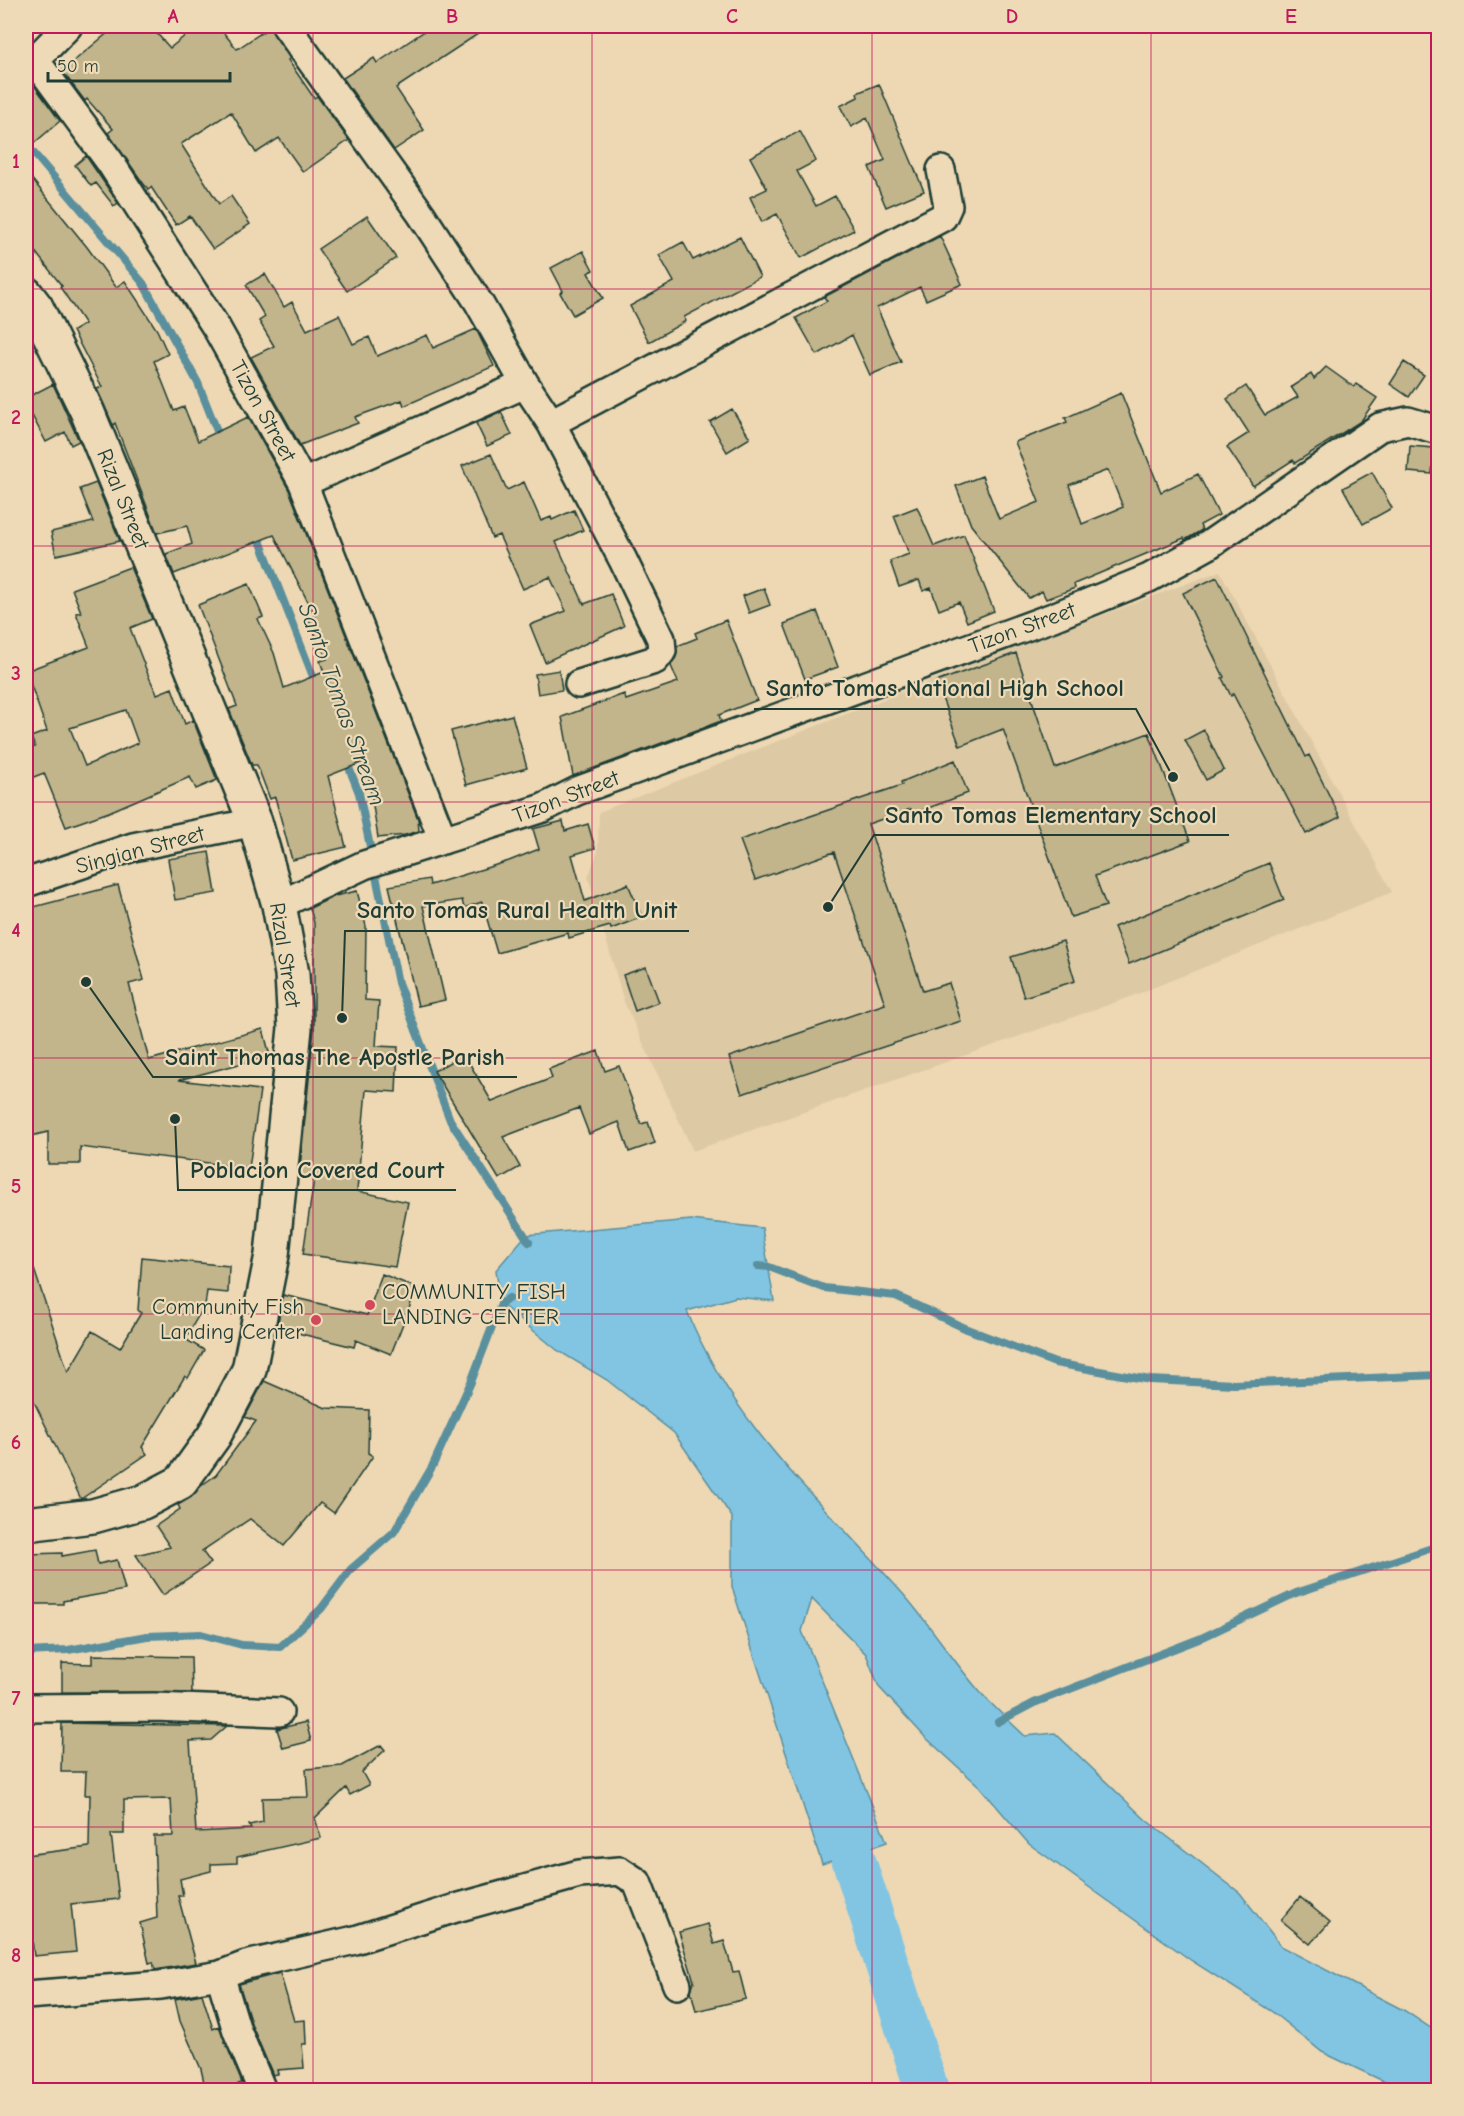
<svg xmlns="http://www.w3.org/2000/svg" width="1464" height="2116" font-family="'Comic Neue',sans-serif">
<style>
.built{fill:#ddcaa5}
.water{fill:#82c5e3;stroke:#5a8f9d;stroke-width:1.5}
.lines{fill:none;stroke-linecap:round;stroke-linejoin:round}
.stream{stroke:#5a8f9d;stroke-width:8}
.river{stroke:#82c5e3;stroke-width:44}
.building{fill:#c2b48b;stroke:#1f3d34;stroke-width:1.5;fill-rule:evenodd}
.street-casing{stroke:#1f3d34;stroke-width:32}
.secondary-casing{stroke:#1f3d34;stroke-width:38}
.street{stroke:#efdab8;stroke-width:27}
.secondary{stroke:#efdab8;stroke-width:33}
.grid{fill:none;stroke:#c2185b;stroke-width:1.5;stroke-opacity:0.55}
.poi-dot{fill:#d1495b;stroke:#efdab8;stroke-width:2}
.labels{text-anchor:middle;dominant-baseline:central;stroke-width:4.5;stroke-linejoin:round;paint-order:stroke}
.street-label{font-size:22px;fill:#1f3d34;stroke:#efdab8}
.poi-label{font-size:22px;fill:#1f3d34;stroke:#efdab8;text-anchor:start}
.water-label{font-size:24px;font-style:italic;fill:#294b46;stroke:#efdab8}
.leader{fill:none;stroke:#1f3d34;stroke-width:2}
.callout-dot{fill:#1f3d34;stroke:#efdab8;stroke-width:2}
.callout-label{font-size:24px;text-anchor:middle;font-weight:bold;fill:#1f3d34;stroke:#efdab8;stroke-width:4.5;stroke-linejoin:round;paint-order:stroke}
.neatline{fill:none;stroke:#c2185b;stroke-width:2}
.grid-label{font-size:20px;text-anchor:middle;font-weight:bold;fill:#c2185b}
</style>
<rect width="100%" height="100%" fill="#eed8b3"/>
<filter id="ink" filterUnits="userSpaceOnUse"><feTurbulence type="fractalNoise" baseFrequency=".0167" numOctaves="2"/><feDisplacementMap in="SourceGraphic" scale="12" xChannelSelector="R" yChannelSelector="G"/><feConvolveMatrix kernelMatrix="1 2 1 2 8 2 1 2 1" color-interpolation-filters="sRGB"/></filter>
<g filter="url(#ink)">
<path class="built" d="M 1220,571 L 1392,892 L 1125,999 L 693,1151 L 624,1002 L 588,877 L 598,851 L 599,812 L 975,663 Z"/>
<path class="water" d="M 691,1220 L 762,1228 L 774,1301 L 736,1297 L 687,1311 C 734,1428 823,1503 904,1595 C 931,1626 953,1661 980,1692 C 994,1707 1010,1722 1025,1736 L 1055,1733 L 1146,1820 L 1240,1893 L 1282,1947 L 1405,2011 L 1438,2033 L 1438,2090 L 1402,2090 L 1322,2052 L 1271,2011 L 1192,1961 L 1029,1844 L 979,1786 L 925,1737 L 879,1687 L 866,1654 L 812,1599 L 802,1631 L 887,1842 L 822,1864 L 732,1587 L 732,1517 L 674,1433 L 607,1380 L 557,1350 L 501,1304 L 496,1270 L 526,1235 Z"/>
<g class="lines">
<path class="stream" d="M 26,144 L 143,283 L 198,383 L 221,441
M 257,533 L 316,684
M 346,760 L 359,793 L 398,983 L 450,1120 L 529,1242
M 758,1266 L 769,1267 L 824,1288 L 896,1296 L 967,1329 L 1055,1363 L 1150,1380 L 1234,1384 L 1438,1375
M 26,1652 L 68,1650 L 147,1636 L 201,1634 L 242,1645 L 280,1647 L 321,1609 L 351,1569 L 394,1532 L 432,1467 L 471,1382 L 501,1304 L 509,1298
M 998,1722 L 1034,1703 L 1199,1639 L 1296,1593 L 1438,1546"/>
<path class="river" d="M 834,1798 L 927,2090"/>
</g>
<path class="building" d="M 116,26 L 150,26 L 170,48 L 197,26 L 218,26 L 237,49 L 270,27 L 290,59 L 288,60 L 314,98 L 317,96 L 349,140 L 303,172 L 279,138 L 256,153 L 231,112 L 181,144 L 219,204 L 231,196 L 250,224 L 213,249 L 190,216 L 176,225 L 151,187 L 148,189 L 143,183 L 108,133 L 113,129 L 87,99 L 85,101 L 62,71 Z
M 432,26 L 490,26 L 396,88 L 424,130 L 394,150 L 343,78 L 374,58 L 377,63 Z
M 26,74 L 60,121 L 26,150 Z
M 879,84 L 924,191 L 886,207 L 869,167 L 885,160 L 867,118 L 851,127 L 840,106 L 858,97 L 857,93 Z
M 800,131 L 816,161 L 797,171 L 816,206 L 835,196 L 854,230 L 801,258 L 777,214 L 762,222 L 750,197 L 767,189 L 750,157 Z
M 86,156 L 118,203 L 114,206 L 96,183 L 91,186 L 75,165 Z
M 26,172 L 87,247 L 116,287 L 125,281 L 157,330 L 168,354 L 154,361 L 159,373 L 174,411 L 184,407 L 198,441 L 248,417 L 289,490 L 418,819 L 419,831 L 405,835 L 378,838 L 366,761 L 328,776 L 346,847 L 292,860 L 275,797 L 270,799 L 257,765 L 252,765 L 229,709 L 237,706 L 198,605 L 249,584 L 263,617 L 258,619 L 274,653 L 284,688 L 324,672 L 320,661 L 327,659 L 308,619 L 315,616 L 274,535 L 174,574 L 166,554 L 192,544 L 187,526 L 157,533 L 115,423 L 113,425 L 97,389 L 102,387 L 73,331 L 85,324 L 60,287 L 62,286 L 26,240 Z
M 367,216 L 396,258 L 347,291 L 318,249 Z
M 940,236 L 962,284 L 926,300 L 920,287 L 877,308 L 901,362 L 870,375 L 852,335 L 817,355 L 796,318 L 827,301 L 824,297 Z
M 740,237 L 760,277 L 684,317 L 686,321 L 649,342 L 630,306 L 674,282 L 659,255 L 683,242 L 693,260 Z
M 583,251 L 593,270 L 588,273 L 603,298 L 573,315 L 560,293 L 563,291 L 551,268 Z
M 265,274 L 284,307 L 292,302 L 307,330 L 339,315 L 353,344 L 369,337 L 377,356 L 427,335 L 433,348 L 476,329 L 494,366 L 404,406 L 402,400 L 355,417 L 358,423 L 300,445 L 251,357 L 274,346 L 259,321 L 265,317 L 246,285 Z
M 1404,362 L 1424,375 L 1409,397 L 1390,384 Z
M 1326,367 L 1354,387 L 1356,384 L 1377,398 L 1361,421 L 1295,463 L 1293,460 L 1253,486 L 1227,447 L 1249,433 L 1227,399 L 1246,386 L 1265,415 L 1298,397 L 1291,387 L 1311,374 L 1314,379 Z
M 53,384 L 79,441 L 71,445 L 65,432 L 46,442 L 26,404 L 26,398 Z
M 1121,393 L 1161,492 L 1198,474 L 1219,515 L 1200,525 L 1202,530 L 1185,540 L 1184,538 L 1074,584 L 1075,588 L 1046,599 L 1042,591 L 1029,598 L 971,525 L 956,486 L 982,476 L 999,519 L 1039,502 L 1015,442 L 1067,422 L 1065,418 ZM 1108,470 L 1123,507 L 1082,524 L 1069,485 Z
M 732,409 L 750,438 L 727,452 L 710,422 Z
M 501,412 L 512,435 L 487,446 L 476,423 Z
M 1410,446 L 1434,448 L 1432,474 L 1408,472 Z
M 491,454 L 507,490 L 524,482 L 541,521 L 551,517 L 552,520 L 574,510 L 583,530 L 556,542 L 584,604 L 611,594 L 624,626 L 545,662 L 530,625 L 566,611 L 550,577 L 523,589 L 499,535 L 492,538 L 462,466 Z
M 1372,472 L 1392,508 L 1363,524 L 1343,488 Z
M 96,483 L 120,541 L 56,555 L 51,532 L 93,522 L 80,489 Z
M 917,507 L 934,546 L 964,535 L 994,611 L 967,622 L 959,602 L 939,610 L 931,588 L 923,591 L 919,580 L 899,587 L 890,561 L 909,554 L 894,516 Z
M 130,567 L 152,619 L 130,628 L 149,677 L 157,694 L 172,688 L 185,724 L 193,720 L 217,780 L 196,789 L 190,777 L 109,812 L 66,827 L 44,773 L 26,780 L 26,750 L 35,747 L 31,737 L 47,731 L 26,671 L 89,647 L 76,613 L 81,612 L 72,589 ZM 126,710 L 138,743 L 85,766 L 70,728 Z
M 1217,577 L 1306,757 L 1309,755 L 1340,817 L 1306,834 L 1233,694 L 1231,696 L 1222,678 L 1224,677 L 1183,593 Z
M 764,588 L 770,605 L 749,613 L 743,596 Z
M 817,611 L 838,667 L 805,679 L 784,624 Z
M 726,620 L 757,700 L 719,715 L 721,721 L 573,776 L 562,717 L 624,694 L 626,700 L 678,682 L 671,666 L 677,646 L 697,638 L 695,633 Z
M 1016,653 L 1055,768 L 1149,733 L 1190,841 L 1095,876 L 1106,906 L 1071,917 L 1003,729 L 960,746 L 936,682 Z
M 559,670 L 562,690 L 538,694 L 535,674 Z
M 512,715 L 527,768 L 466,785 L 451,731 Z
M 1204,730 L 1224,770 L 1206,780 L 1185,740 Z
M 955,760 L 968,793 L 913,814 L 911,809 L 868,824 L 923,991 L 949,983 L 961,1021 L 742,1094 L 729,1057 L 885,1004 L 834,852 L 755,880 L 740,840 L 902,785 L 901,782 Z
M 563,821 L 565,831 L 588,824 L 595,848 L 572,855 L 585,901 L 628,884 L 642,917 L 611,929 L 610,926 L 569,938 L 568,933 L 497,953 L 482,902 L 464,908 L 462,900 L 423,906 L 445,1000 L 418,1006 L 389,886 L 429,879 L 430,885 L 509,861 L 539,849 L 533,829 Z
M 209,852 L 216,893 L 175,900 L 168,859 Z
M 1269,863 L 1284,900 L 1129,964 L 1114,927 Z
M 118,885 L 144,980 L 129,984 L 149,1060 L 263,1029 L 270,1056 L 179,1080 L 260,1090 L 249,1168 L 80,1147 L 80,1164 L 48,1164 L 48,1132 L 31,1136 L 26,1112 L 26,909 Z
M 357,891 L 366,926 L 365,1000 L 379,1001 L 376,1046 L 398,1047 L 396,1092 L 366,1090 L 357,1191 L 408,1202 L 395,1267 L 303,1254 L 314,1179 L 299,1177 L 314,1030 L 314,923 L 310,908 L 335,896 Z
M 1063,941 L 1075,981 L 1024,997 L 1011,957 Z
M 646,967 L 659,1002 L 635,1011 L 623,975 Z
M 598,1051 L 605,1071 L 619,1066 L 641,1124 L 648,1122 L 655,1143 L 629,1152 L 619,1122 L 589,1134 L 579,1108 L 503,1137 L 520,1167 L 499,1179 L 434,1071 L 464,1054 L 492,1102 L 552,1078 L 549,1069 Z
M 142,1257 L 229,1266 L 228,1293 L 207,1291 L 204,1313 L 200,1313 L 185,1339 L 204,1350 L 188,1378 L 185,1376 L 142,1447 L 147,1454 L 81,1499 L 26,1385 L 26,1261 L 31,1260 L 68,1372 L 92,1331 L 120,1348 L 141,1313 L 138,1310 Z
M 382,1274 L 417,1288 L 391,1354 L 356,1340 L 354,1347 L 277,1328 L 283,1295 L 367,1315 Z
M 264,1381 L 326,1408 L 369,1410 L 368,1453 L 373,1456 L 334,1513 L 320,1503 L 284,1546 L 250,1519 L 202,1551 L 211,1563 L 163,1595 L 136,1555 L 170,1547 L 156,1526 L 180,1509 L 178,1505 L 190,1498 L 202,1485 L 216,1475 L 256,1421 L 245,1417 Z
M 95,1550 L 98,1564 L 117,1560 L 125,1590 L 63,1601 L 63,1604 L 26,1604 L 27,1554 L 62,1553 L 62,1556 Z
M 92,1655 L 191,1657 L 192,1693 L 62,1692 L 62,1663 L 92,1664 Z
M 306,1722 L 311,1741 L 283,1748 L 277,1729 Z
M 62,1723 L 227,1726 L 211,1740 L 190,1741 L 196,1832 L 251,1829 L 249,1825 L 263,1822 L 262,1798 L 308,1797 L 306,1769 L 342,1766 L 381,1745 L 385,1750 L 362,1772 L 369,1785 L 350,1795 L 346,1788 L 315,1818 L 321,1838 L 237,1857 L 237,1863 L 211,1864 L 211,1871 L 180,1879 L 183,1896 L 178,1896 L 196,1963 L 155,1970 L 153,1962 L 149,1963 L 140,1923 L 157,1918 L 154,1836 L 173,1836 L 171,1799 L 124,1800 L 124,1834 L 111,1834 L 119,1899 L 71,1904 L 76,1952 L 34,1956 L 28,1907 L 26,1907 L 26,1855 L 89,1847 L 90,1795 L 85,1795 L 86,1772 L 61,1772 Z
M 1300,1897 L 1330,1922 L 1310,1944 L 1281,1920 Z
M 708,1924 L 714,1944 L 724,1941 L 733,1972 L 739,1971 L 746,1999 L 696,2011 L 691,1991 L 694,1981 L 679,1932 Z
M 280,1973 L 294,2021 L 305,2020 L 306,2044 L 302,2044 L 304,2068 L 277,2070 L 278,2074 L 273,2075 L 252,2026 L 239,1984 Z
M 202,1994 L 213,2029 L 219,2026 L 242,2083 L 238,2084 L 239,2091 L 206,2091 L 201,2069 L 180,2021 L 175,1999 Z"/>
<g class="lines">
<g class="street-casing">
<path id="street" d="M 286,26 L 421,214 L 479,303 L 525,384 L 551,423 L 623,560 L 661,639 L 662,651 L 655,660 L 579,684
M 26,53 L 35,60 L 110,162 L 216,327 L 303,483 L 443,840
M 35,60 L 68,26
M 551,423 L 943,217 L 948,206 L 941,170
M 303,483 L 525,384
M 26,883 L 133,847 L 255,822
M 279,905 L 364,865 L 543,808 L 577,791 L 1053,617 L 1149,578 L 1207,546 L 1380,427 L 1408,421 L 1438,430
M 26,1708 L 154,1707 L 279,1712
M 220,1975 L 237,2031 L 262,2090
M 26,1995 L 161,1985 L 220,1975 L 246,1965 L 355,1940 L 456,1908 L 579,1874 L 620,1871 L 637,1882 L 677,1985"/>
</g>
<g class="secondary-casing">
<path id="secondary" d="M 26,294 L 36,307 L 87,411 L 255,822 L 279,905 L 292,974 L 295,1028 L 272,1255 L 249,1370 L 214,1436 L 181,1482 L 143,1502 L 93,1516 L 26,1524"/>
</g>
<use href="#street" class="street"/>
<use href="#secondary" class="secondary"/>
</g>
</g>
<path class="grid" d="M 313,26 L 313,2090M 592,26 L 592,2090M 872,26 L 872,2090M 1151,26 L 1151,2090M 26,289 L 1438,289M 26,546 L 1438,546M 26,802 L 1438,802M 26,1058 L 1438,1058M 26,1314 L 1438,1314M 26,1570 L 1438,1570M 26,1827 L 1438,1827"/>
<g class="poi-dot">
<circle cx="370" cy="1305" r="6"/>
<circle cx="316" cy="1320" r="6"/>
</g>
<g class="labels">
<g class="street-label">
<text transform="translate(263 411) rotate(61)">Tizon Street</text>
<text transform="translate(123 499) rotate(68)">Rizal Street</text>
<text transform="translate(1022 628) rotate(-20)">Tizon Street</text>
<text transform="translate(566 797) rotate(-21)">Tizon Street</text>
<text transform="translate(140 850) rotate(-15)">Singian Street</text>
<text transform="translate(285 955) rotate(81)">Rizal Street</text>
</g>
<g class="poi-label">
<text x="382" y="1292">COMMUNITY FISH<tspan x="382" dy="25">LANDING CENTER</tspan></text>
<text x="304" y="1307" text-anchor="end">Community Fish<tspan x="304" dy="25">Landing Center</tspan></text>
</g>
<g class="water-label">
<text transform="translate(342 704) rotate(70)">Santo Tomas Stream</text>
</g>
</g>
<path class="leader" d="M1173 777L1136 709H754M828 907L874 835H1229M342 1018L345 931H689M86 982L153 1077H517M175 1119L178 1190H456"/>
<g class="callout-dot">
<circle cx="1173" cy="777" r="6"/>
<circle cx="828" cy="907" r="6"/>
<circle cx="342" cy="1018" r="6"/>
<circle cx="86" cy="982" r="6"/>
<circle cx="175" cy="1119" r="6"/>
</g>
<g class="callout-label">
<text x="945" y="696">Santo Tomas National High School</text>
<text x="1051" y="823">Santo Tomas Elementary School</text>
<text x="517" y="918">Santo Tomas Rural Health Unit</text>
<text x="335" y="1065">Saint Thomas The Apostle Parish</text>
<text x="317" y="1178">Poblacion Covered Court</text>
</g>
<rect width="1464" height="2116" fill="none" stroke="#efdab8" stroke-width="66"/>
<path d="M48 72v9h182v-9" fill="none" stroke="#1f3d34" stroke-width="3"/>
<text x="57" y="72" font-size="18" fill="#1f3d34" stroke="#efdab8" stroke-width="4.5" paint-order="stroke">50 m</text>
<rect x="33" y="33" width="1398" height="2050" class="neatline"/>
<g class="grid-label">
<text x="173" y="23">A</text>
<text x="452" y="23">B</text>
<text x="732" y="23">C</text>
<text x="1012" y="23">D</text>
<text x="1291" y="23">E</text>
<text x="16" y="168">1</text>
<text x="16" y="424">2</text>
<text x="16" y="680">3</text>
<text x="16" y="937">4</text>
<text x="16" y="1193">5</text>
<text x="16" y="1449">6</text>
<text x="16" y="1705">7</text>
<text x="16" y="1962">8</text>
</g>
</svg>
